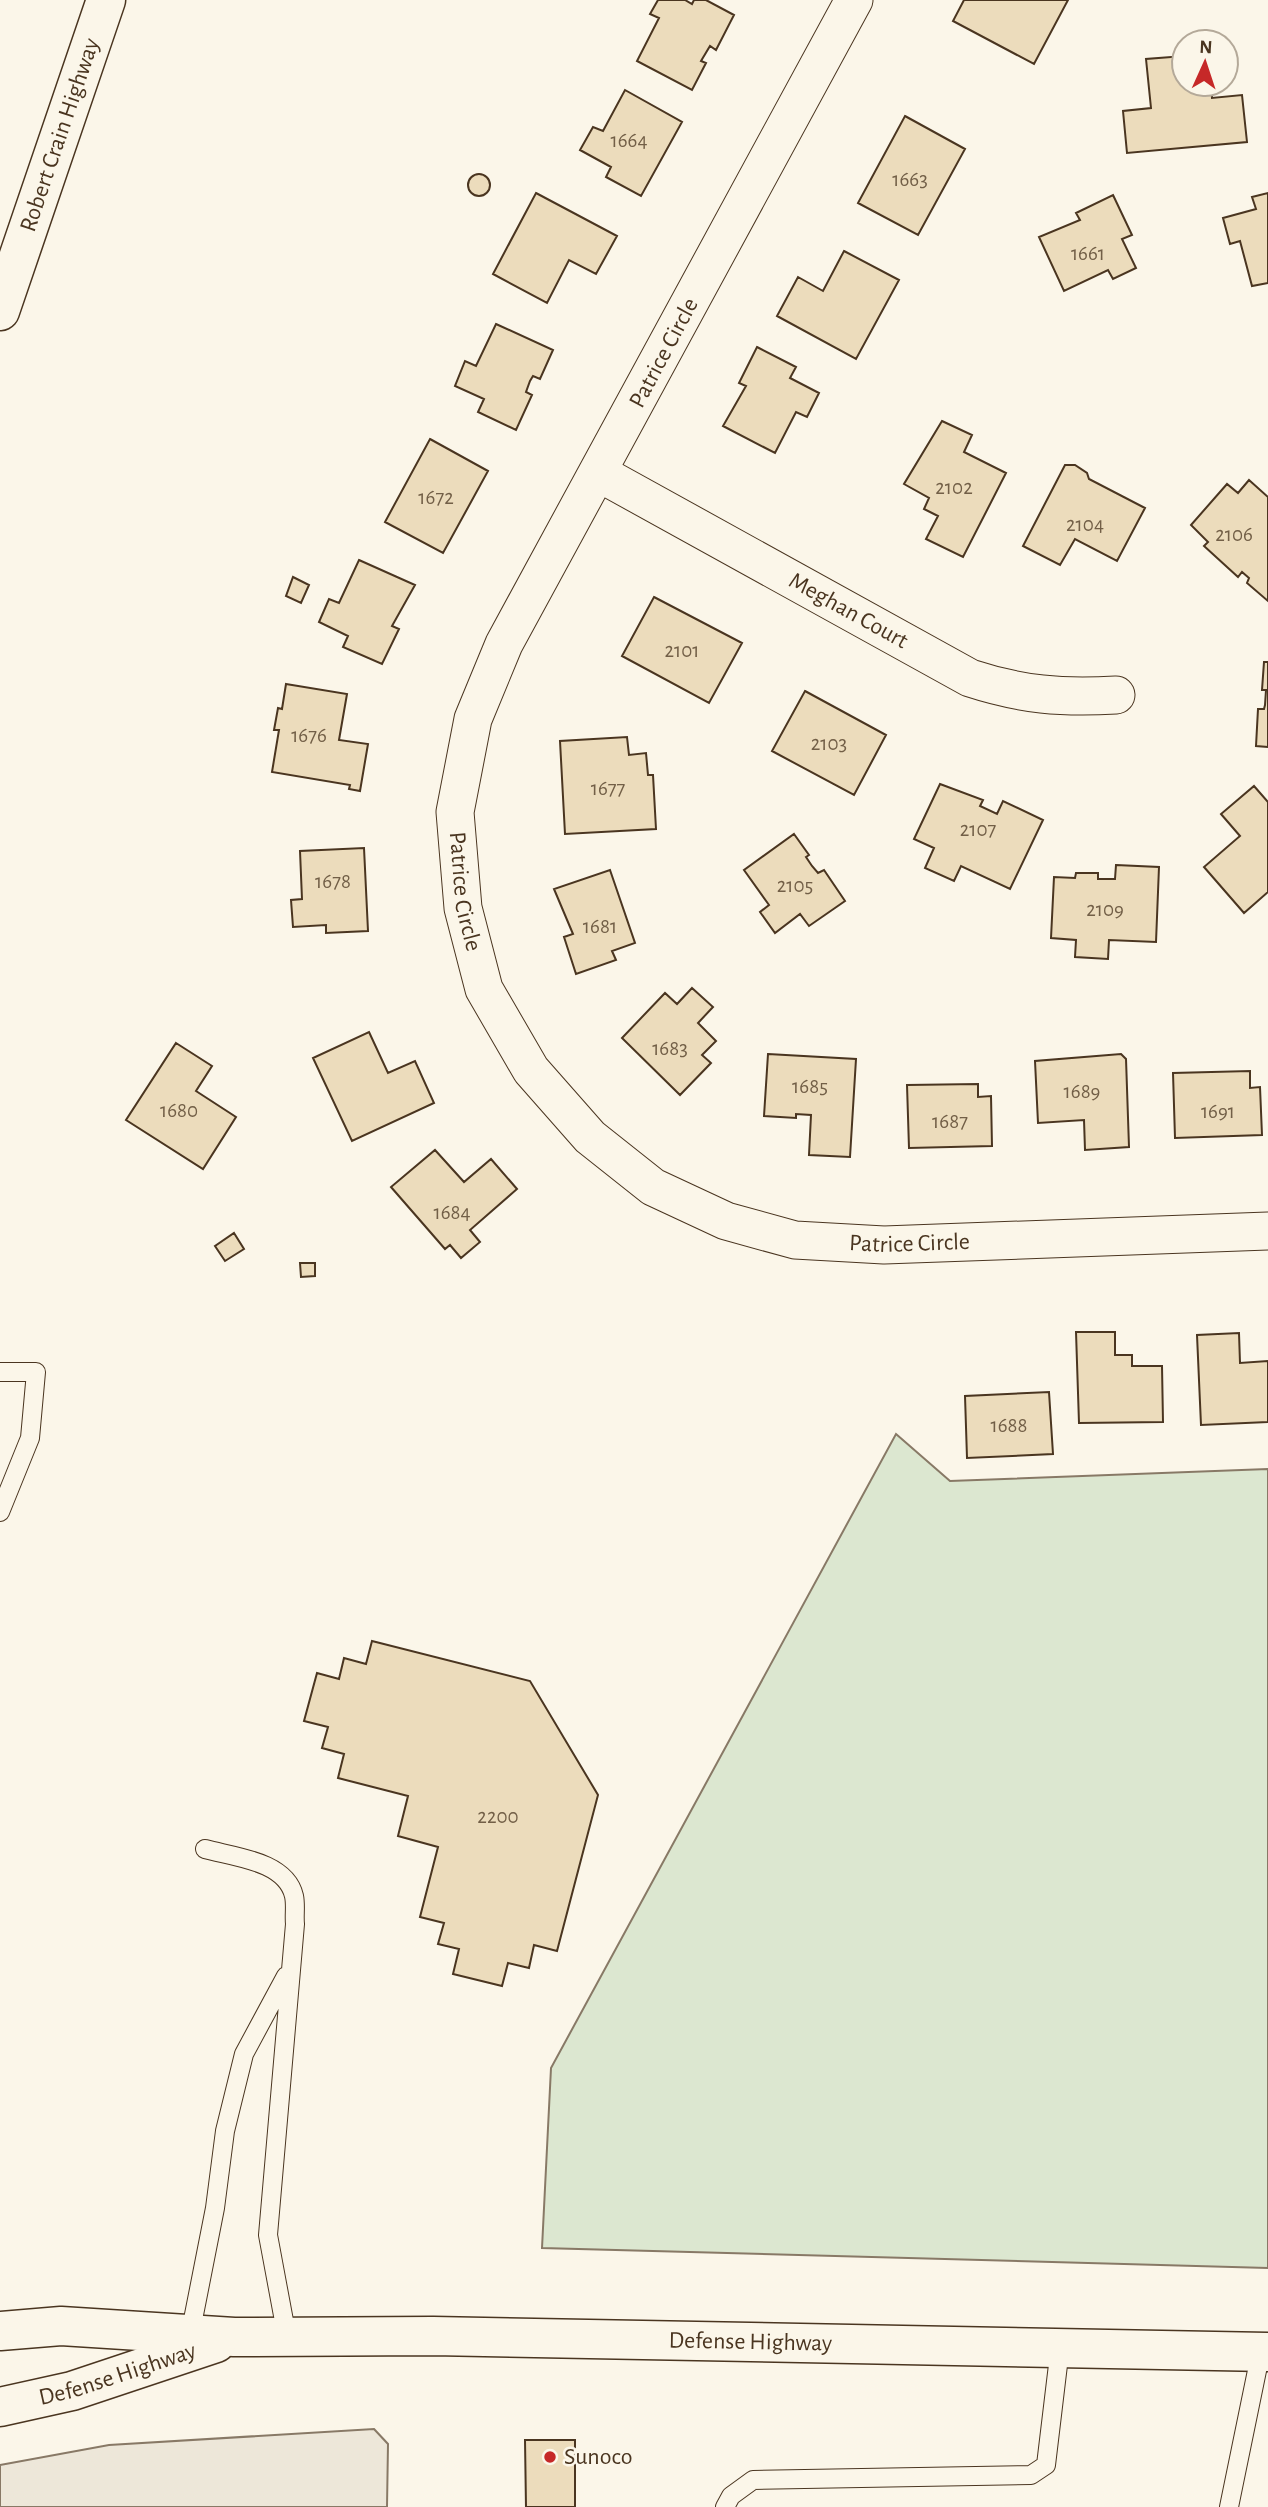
<svg xmlns="http://www.w3.org/2000/svg" width="1268" height="2507" font-family="'Alegreya Sans',sans-serif">
<style>
.green{fill:#dce7d0;stroke:#887966;stroke-width:2}
.parking{fill:#ede7d9;stroke:#887966;stroke-width:2}
.building{fill:#ecdcbc;stroke:#4a3520;stroke-width:2}
.lines{fill:none;stroke-linecap:round;stroke-linejoin:round}
.lane-casing{stroke:#4a3520;stroke-width:20}
.street-casing{stroke:#4a3520;stroke-width:39}
.secondary-casing{stroke:#4a3520;stroke-width:41}
.highway-casing{stroke:#4a3520;stroke-width:41}
.lane{stroke:#fbf6e9;stroke-width:18}
.street{stroke:#fbf6e9;stroke-width:37}
.secondary{stroke:#fbf6e9;stroke-width:38}
.highway{stroke:#fbf6e9;stroke-width:38}
.poi-dot{fill:#c62828;stroke:#fbf6e9;stroke-width:2.5}
.labels{text-anchor:middle;dominant-baseline:central;stroke-width:5;stroke-linejoin:round;paint-order:stroke}
.number-label{font-size:21px;fill:#725f47}
.street-label{font-size:24px;fill:#4a3520;stroke:#fbf6e9}
.poi-label{font-size:24px;fill:#4a3520;stroke:#fbf6e9;text-anchor:start}
</style>
<rect width="100%" height="100%" fill="#fbf6e9"/>
<path class="green" d="M 896,1434 L 950,1481 L 1268,1469 L 1268,2268 L 542,2248 L 551,2068 Z"/>
<path class="parking" d="M 374,2429 L 388,2444 L 387,2507 L 0,2507 L 0,2465 L 109,2445 Z"/>
<path class="building" d="M 658,0 L 685,0 L 692,4 L 694,0 L 706,0 L 734,15 L 716,50 L 710,46 L 701,61 L 706,63 L 692,90 L 637,61 L 659,18 L 650,14 Z
M 964,0 L 1068,0 L 1034,64 L 953,21 Z
M 1184,56 L 1184,84 L 1211,84 L 1212,98 L 1242,95 L 1247,142 L 1127,153 L 1123,111 L 1151,108 L 1146,59 Z
M 625,90 L 682,122 L 641,196 L 606,177 L 611,167 L 580,150 L 593,127 L 603,131 Z
M 905,116 L 965,149 L 918,235 L 858,203 Z
M468 185a11 11 0 1 1 22 0a11 11 0 1 1-22 0Z
M 536,193 L 617,236 L 596,274 L 569,260 L 547,303 L 493,274 Z
M 1268,193 L 1268,283 L 1252,286 L 1240,241 L 1230,244 L 1223,218 L 1256,209 L 1252,197 Z
M 1113,195 L 1132,235 L 1122,239 L 1136,268 L 1113,279 L 1108,270 L 1064,291 L 1039,237 L 1080,220 L 1076,213 Z
M 844,251 L 899,280 L 856,359 L 777,316 L 798,277 L 823,291 Z
M 496,324 L 553,350 L 540,379 L 533,376 L 530,381 L 526,392 L 532,395 L 516,430 L 478,412 L 484,399 L 455,386 L 465,361 L 476,366 Z
M 757,347 L 796,367 L 790,378 L 819,393 L 807,417 L 796,412 L 775,453 L 723,426 L 746,386 L 739,383 Z
M 942,421 L 972,435 L 964,452 L 1006,473 L 963,557 L 926,539 L 938,516 L 924,509 L 929,498 L 904,484 Z
M 430,439 L 488,471 L 443,553 L 385,522 Z
M 1065,465 L 1075,465 L 1087,473 L 1089,479 L 1145,508 L 1117,561 L 1075,539 L 1060,565 L 1023,546 Z
M 1249,480 L 1268,497 L 1268,601 L 1247,583 L 1249,578 L 1242,572 L 1238,577 L 1204,546 L 1208,542 L 1191,525 L 1227,484 L 1238,493 Z
M 359,560 L 415,585 L 392,626 L 399,629 L 382,664 L 343,647 L 348,636 L 319,622 L 329,599 L 339,603 Z
M 293,577 L 309,585 L 301,603 L 286,596 Z
M 654,597 L 742,643 L 709,703 L 622,656 Z
M 1264,662 L 1268,662 L 1268,747 L 1256,746 L 1258,709 L 1264,709 L 1265,705 L 1266,690 L 1262,690 Z
M 286,684 L 347,694 L 339,740 L 368,744 L 360,791 L 349,789 L 350,785 L 272,772 L 279,730 L 274,730 L 278,708 L 282,709 Z
M 805,691 L 886,735 L 854,795 L 772,751 Z
M 627,737 L 629,755 L 646,753 L 648,775 L 653,775 L 656,829 L 565,834 L 560,741 Z
M 940,784 L 983,800 L 980,806 L 997,814 L 1003,801 L 1043,820 L 1010,889 L 961,866 L 954,881 L 925,868 L 934,848 L 914,839 Z
M 1254,786 L 1268,802 L 1268,892 L 1244,913 L 1204,867 L 1240,836 L 1221,814 Z
M 794,834 L 809,855 L 806,857 L 812,866 L 818,873 L 824,870 L 845,901 L 809,926 L 800,914 L 775,933 L 760,912 L 769,905 L 744,870 Z
M 364,848 L 368,931 L 326,933 L 326,925 L 293,927 L 291,900 L 302,899 L 300,851 Z
M 1116,865 L 1159,867 L 1156,942 L 1109,940 L 1108,959 L 1075,957 L 1076,940 L 1051,938 L 1054,877 L 1075,878 L 1076,873 L 1098,873 L 1098,879 L 1115,879 Z
M 610,870 L 635,943 L 612,951 L 616,960 L 576,974 L 564,937 L 573,934 L 554,889 Z
M 692,988 L 713,1007 L 698,1023 L 716,1041 L 702,1055 L 711,1063 L 680,1095 L 622,1038 L 665,993 L 677,1004 Z
M 369,1032 L 388,1073 L 415,1061 L 434,1103 L 352,1141 L 313,1058 Z
M 176,1043 L 212,1066 L 196,1091 L 236,1117 L 203,1169 L 126,1120 Z
M 768,1054 L 856,1059 L 850,1157 L 809,1155 L 811,1115 L 796,1114 L 796,1118 L 764,1116 Z
M 1121,1054 L 1126,1059 L 1129,1147 L 1085,1150 L 1084,1120 L 1038,1123 L 1035,1061 Z
M 1250,1071 L 1250,1088 L 1260,1087 L 1262,1135 L 1175,1138 L 1173,1073 Z
M 978,1084 L 978,1097 L 991,1096 L 992,1146 L 909,1148 L 907,1085 Z
M 435,1150 L 464,1182 L 491,1159 L 517,1189 L 470,1230 L 480,1242 L 461,1258 L 450,1245 L 445,1249 L 391,1187 Z
M 234,1233 L 244,1249 L 225,1261 L 215,1246 Z
M 300,1263 L 315,1263 L 315,1276 L 301,1277 Z
M 1076,1332 L 1115,1332 L 1115,1355 L 1132,1355 L 1132,1366 L 1162,1366 L 1163,1422 L 1079,1423 Z
M 1239,1333 L 1240,1363 L 1268,1361 L 1268,1422 L 1201,1425 L 1197,1335 Z
M 1049,1392 L 1053,1454 L 967,1458 L 965,1396 Z
M 372,1641 L 530,1681 L 598,1795 L 557,1951 L 534,1945 L 529,1968 L 508,1963 L 502,1986 L 453,1974 L 459,1949 L 438,1944 L 444,1923 L 420,1917 L 438,1847 L 398,1836 L 408,1796 L 338,1778 L 344,1754 L 322,1748 L 328,1727 L 304,1721 L 317,1673 L 339,1679 L 344,1658 L 366,1664 Z
M 525,2440 L 575,2440 L 575,2507 L 526,2507 Z"/>
<g class="lines">
<g class="lane-casing">
<path id="lane" d="M 0,1372 L 36,1372 L 30,1438 L 0,1512
M 205,1849 C 234,1857 286,1861 294,1896 C 296,1905 294,1916 295,1924 L 268,2235 L 287,2337
M 190,2335 L 215,2208 L 225,2131 L 244,2054 L 286,1976
M 725,2507 L 731,2496 L 753,2480 L 1031,2475 L 1046,2465 L 1060,2348
M 1229,2507 L 1261,2351"/>
</g>
<g class="street-casing">
<g id="street">
<path id="s1" d="M 854,0 L 504,644 L 473,719 L 455,812 L 463,908 L 484,989 L 531,1070 L 590,1137 L 653,1187 L 726,1221 L 795,1240 L 884,1245 L 1268,1231"/>
<path id="s2" d="M 599,473 L 970,678 C 1022,695 1061,698 1116,695"/>
</g>
</g>
<g class="secondary-casing">
<g id="secondary">
<path id="s3" d="M 0,2331 L 61,2326 L 234,2337 L 433,2336 L 1268,2352"/>
<path id="s4" d="M 0,2407 L 72,2391 L 216,2343"/>
</g>
</g>
<g class="highway-casing">
<g id="highway">
<path id="s5" d="M 0,311 L 106,0"/>
</g>
</g>
<use href="#lane" class="lane"/>
<use href="#street" class="street"/>
<use href="#secondary" class="secondary"/>
<use href="#highway" class="highway"/>
</g>
<circle class="poi-dot" cx="550" cy="2457" r="7"/>
<g class="labels">
<g class="number-label">
<text x="629" y="140">1664</text>
<text x="910" y="179">1663</text>
<text x="1088" y="253">1661</text>
<text x="954" y="487">2102</text>
<text x="436" y="497">1672</text>
<text x="1085" y="524">2104</text>
<text x="1234" y="534">2106</text>
<text x="682" y="650">2101</text>
<text x="309" y="735">1676</text>
<text x="829" y="743">2103</text>
<text x="608" y="788">1677</text>
<text x="978" y="829">2107</text>
<text x="333" y="881">1678</text>
<text x="795" y="885">2105</text>
<text x="1105" y="909">2109</text>
<text x="600" y="926">1681</text>
<text x="670" y="1048">1683</text>
<text x="810" y="1086">1685</text>
<text x="1082" y="1091">1689</text>
<text x="179" y="1110">1680</text>
<text x="1218" y="1111">1691</text>
<text x="950" y="1121">1687</text>
<text x="452" y="1212">1684</text>
<text x="1009" y="1425">1688</text>
<text x="498" y="1816">2200</text>
</g>
<g class="street-label">
<text stroke="none"><textPath href="#s5" startOffset="186">Robert Crain Highway</textPath></text>
<text transform="translate(664 353) rotate(-62)">Patrice Circle</text>
<text stroke="none"><textPath href="#s2" startOffset="285">Meghan Court</textPath></text>
<text stroke="none"><textPath href="#s1" startOffset="989">Patrice Circle</textPath></text>
<text stroke="none"><textPath href="#s1" startOffset="1619">Patrice Circle</textPath></text>
<text stroke="none"><textPath href="#s3" startOffset="751">Defense Highway</textPath></text>
<text stroke="none"><textPath href="#s4" startOffset="122">Defense Highway</textPath></text>
</g>
<g class="poi-label">
<text x="564" y="2457">Sunoco</text>
</g>
</g>
<g transform="translate(1205 63) rotate(3)"><circle r="33" fill="#fbf6e9" stroke="#b4a999" stroke-width="2"/>
<path d="M0-5L12 26L0 18L-12 26Z" fill="#c62828"/>
<text y="-10" font-size="19" font-weight="bold" text-anchor="middle" fill="#4a3520">N</text>
</g>
</svg>
